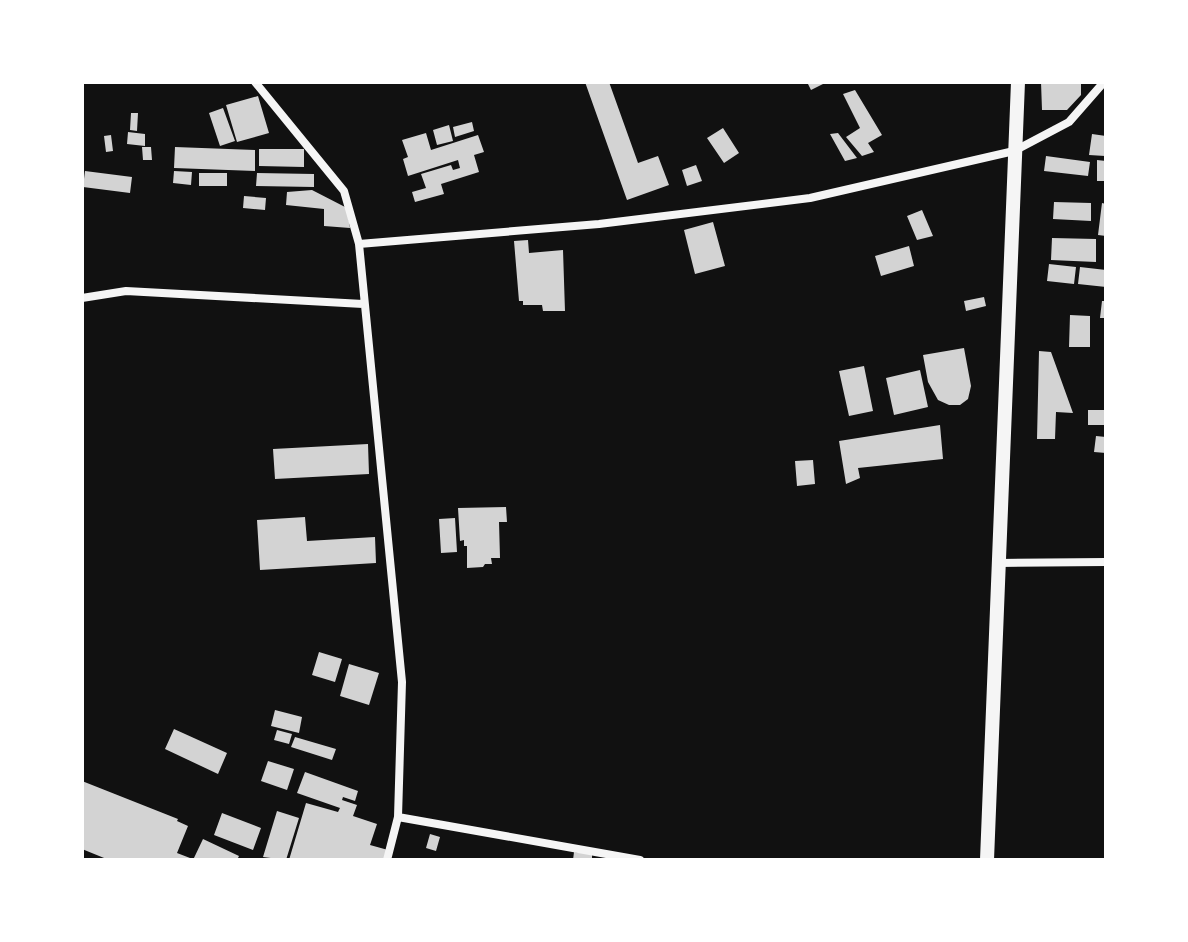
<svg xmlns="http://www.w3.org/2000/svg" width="1188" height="942" font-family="'Open Sans',sans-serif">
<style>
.building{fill:#d3d3d3}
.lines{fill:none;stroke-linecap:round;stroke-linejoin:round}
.minor{stroke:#f5f5f5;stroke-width:8}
.secondary{stroke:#f5f5f5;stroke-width:14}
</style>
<rect width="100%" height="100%" fill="#111"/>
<path class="building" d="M 585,82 L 609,82 L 638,163 L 658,156 L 669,185 L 627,200 Z
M 807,82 L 827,82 L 811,90 Z
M 1041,82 L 1081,82 L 1081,95 L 1067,110 L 1042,110 Z
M 855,90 L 882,135 L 868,143 L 874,152 L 862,156 L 846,137 L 860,128 L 843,94 Z
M 258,96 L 269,133 L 237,142 L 226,105 Z
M 223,108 L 235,141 L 220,146 L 209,113 Z
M 131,113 L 138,113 L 137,131 L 130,130 Z
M 472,122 L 474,131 L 455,137 L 453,127 Z
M 449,125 L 453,141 L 437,145 L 433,130 Z
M 723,128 L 739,153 L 724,163 L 707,138 Z
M 128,132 L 145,134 L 145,146 L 127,144 Z
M 426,133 L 431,150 L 478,135 L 484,152 L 474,155 L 479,172 L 441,184 L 444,194 L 415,202 L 412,192 L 426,188 L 421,174 L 451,165 L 453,170 L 460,168 L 458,160 L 408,176 L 403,159 L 408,157 L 402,140 Z
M 838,133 L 857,158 L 845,161 L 830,134 Z
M 1092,134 L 1106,136 L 1105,156 L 1089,155 Z
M 111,135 L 113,151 L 106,152 L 104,136 Z
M 142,147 L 151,147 L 152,160 L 143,160 Z
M 175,147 L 255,150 L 255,171 L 174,168 Z
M 259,149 L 304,149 L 304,167 L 259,166 Z
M 1046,156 L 1090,162 L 1088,176 L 1044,171 Z
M 1097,160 L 1106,161 L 1106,181 L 1097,181 Z
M 696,165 L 702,181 L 687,186 L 682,170 Z
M 85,171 L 132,177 L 130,193 L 83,187 Z
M 174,171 L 192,172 L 191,185 L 173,183 Z
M 199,173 L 227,173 L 227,186 L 199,186 Z
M 257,173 L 314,174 L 314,187 L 256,186 Z
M 312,190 L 347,208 L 350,228 L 324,226 L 324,209 L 286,205 L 287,192 Z
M 244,196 L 266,198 L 265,210 L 243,208 Z
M 1054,202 L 1091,203 L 1091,221 L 1053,219 Z
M 1102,203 L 1106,204 L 1106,236 L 1098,235 Z
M 922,210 L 933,236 L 917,240 L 907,216 Z
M 713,222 L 725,266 L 695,274 L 684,230 Z
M 1052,238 L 1096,239 L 1096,262 L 1051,260 Z
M 528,240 L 529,253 L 563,250 L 565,311 L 543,311 L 542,305 L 523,305 L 523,301 L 519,301 L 514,241 Z
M 909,246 L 914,266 L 881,276 L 875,256 Z
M 1049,264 L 1076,267 L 1074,284 L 1047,281 Z
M 1080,267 L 1106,270 L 1106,287 L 1078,284 Z
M 984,297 L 986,306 L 966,311 L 964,301 Z
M 1102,301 L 1106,301 L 1106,318 L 1100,318 Z
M 1070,315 L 1090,316 L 1090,347 L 1069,347 Z
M 964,348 L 971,386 L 968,399 L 960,405 L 949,405 L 938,400 L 928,382 L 923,355 Z
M 1039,351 L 1051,352 L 1073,413 L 1056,412 L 1055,439 L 1037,439 Z
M 864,366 L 873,411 L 849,416 L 839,371 Z
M 920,370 L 928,407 L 894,415 L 886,378 Z
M 1088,410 L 1106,410 L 1106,425 L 1088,425 Z
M 940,425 L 943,459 L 858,468 L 860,478 L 846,484 L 839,441 Z
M 1096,436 L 1106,437 L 1106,453 L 1094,452 Z
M 368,444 L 369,474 L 275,479 L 273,449 Z
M 813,460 L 815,484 L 797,486 L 795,461 Z
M 506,507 L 507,522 L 499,522 L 500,558 L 491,558 L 492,564 L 485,564 L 483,567 L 467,568 L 467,546 L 464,546 L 464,540 L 460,541 L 458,508 Z
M 305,517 L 307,541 L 375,537 L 376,563 L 260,570 L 257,520 Z
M 455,518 L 457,552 L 441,553 L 439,519 Z
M 319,652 L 342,659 L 335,682 L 312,675 Z
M 349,664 L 379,673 L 369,705 L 340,696 Z
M 275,710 L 302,717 L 299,733 L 271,726 Z
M 174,729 L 227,753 L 218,774 L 165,749 Z
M 277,730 L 292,734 L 289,744 L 274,740 Z
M 295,737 L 336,749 L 332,760 L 291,747 Z
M 268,761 L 294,769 L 287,790 L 261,781 Z
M 305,772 L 358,791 L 355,801 L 343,797 L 342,800 L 357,805 L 353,816 L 377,824 L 370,845 L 388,850 L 385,860 L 289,860 L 306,803 L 338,812 L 340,808 L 297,793 Z
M 82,781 L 178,819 L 177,821 L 188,826 L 177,853 L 190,858 L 189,860 L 109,860 L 82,849 Z
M 277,811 L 299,818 L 286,860 L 263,857 Z
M 222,813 L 261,828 L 253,850 L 214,835 Z
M 430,834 L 440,837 L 436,851 L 426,848 Z
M 203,839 L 239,856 L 237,860 L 193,860 Z
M 574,852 L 592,854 L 592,860 L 573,860 Z"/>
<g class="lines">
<path class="minor" d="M 255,82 L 344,191 L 359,244 L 402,682 L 398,817 L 387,860
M 359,244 L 599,224 L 810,198 L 1014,151 L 1069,122 L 1104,82
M 82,298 L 126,291 L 363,304
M 999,563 L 1106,562
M 398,817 L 640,860"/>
<path class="secondary" d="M 987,860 L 1018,82"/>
</g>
<rect width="1188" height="942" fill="none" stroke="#ffffff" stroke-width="168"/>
</svg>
